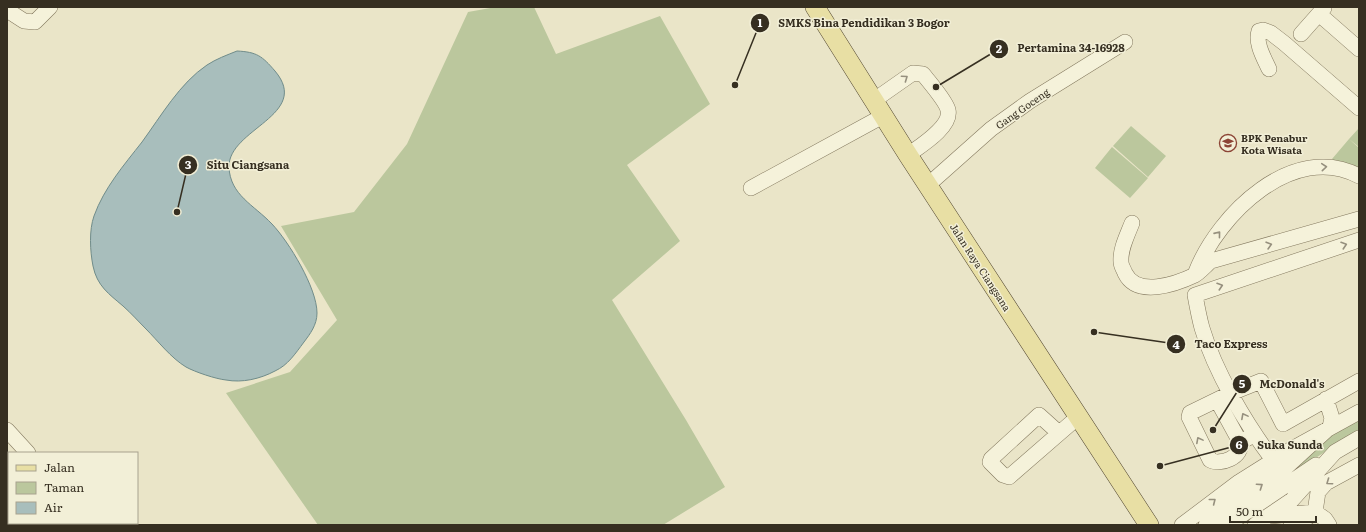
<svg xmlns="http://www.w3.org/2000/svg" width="1366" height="532" font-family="Literata,serif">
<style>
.green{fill:#bbc79d}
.water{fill:#a8bebc;stroke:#708c8a}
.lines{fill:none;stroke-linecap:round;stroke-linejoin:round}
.minor-casing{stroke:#84795f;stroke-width:16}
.major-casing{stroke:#524732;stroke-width:20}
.minor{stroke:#f5f2da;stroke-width:15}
.major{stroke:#e8dfa4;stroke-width:19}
.oneway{stroke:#96907e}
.labels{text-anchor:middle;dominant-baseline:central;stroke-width:3;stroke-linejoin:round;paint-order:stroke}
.street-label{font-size:10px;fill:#362f21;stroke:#f2efd7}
.poi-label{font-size:10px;font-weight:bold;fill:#362f21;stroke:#f2efd7;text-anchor:start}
.leader{fill:none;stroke:#362f21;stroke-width:1.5}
.callout-dot{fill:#362f21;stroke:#f2efd7;stroke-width:1.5}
.mark-label{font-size:12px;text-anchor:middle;font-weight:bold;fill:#fff}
.callout-label{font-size:11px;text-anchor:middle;font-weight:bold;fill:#362f21;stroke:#f2efd7;stroke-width:3;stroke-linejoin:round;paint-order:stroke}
</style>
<rect width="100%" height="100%" fill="#eae5c8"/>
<path class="green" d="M 496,7 L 534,7 L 556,54 L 660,16 L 710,104 L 627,165 L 680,241 L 612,300 L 686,420 L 725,487 L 663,525 L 318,525 L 226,393 L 290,372 L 337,320 L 281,226 L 354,212 L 407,144 L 468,12 Z
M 1131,126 L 1166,156 L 1148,177 L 1113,146 Z
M 1359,128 L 1359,147 L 1349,139 Z
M 1349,139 L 1359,148 L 1359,183 L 1332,159 Z
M 1112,147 L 1148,178 L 1130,198 L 1095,168 Z
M 1359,419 L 1359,430 L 1300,468 L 1297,466 L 1332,435 Z"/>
<path class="water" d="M 237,51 C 257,52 262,56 275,71 C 312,115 228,129 229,167 C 230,195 254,205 272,224 C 289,242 317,288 317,313 C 317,325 310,334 304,342 C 295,354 288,365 275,371 C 260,379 242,383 226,380 C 216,379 195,372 186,367 C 171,358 158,341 146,329 C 138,321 131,313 123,306 C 109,294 97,286 93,266 C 90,251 89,230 94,216 C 104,188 124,165 142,142 C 161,116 180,83 207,65 C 216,59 227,55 237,51 Z"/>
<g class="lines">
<g class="minor-casing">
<path id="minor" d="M 7,10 L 24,21 L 35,22 L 50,7
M 1319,14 L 1359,49
M 1301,34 L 1324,8
M 1269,69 C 1264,58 1255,43 1259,31 L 1263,30 L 1271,33 L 1284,43 L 1359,108
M 873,101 L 913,73 L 923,74 C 929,82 946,101 948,110 C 952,127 920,146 908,155
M 928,185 L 991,129 L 1030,101 L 1125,42
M 751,188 L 883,116
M 1132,223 C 1127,236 1120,249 1121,262 C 1121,266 1124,270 1125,273 C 1137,298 1176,284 1195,275 C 1199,273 1206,265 1211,261 L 1359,219
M 1196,272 C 1218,215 1293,141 1359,176
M 1217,400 L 1240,442
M 7,430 L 28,453
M 1059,433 L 1039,415 L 991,459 L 990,462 L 1003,475 L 1009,477 L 1078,417
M 1254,435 L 1240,442 C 1244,457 1220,466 1210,460 L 1189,417 L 1190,413 L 1231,393 L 1261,381 L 1283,424 L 1359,381
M 1273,460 C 1246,424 1215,372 1202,328 C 1199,317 1197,306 1195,295 L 1359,240
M 7,490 L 9,488
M 1270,516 L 1315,512 L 1318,492 L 1326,483 L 1359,465
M 32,523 L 33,525
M 1182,525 L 1239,482 L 1290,450 L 1359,412
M 1206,525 L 1230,506 L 1282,471 L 1330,427 L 1332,418 L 1326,399
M 1227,525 L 1316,465
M 1255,525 L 1292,500 L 1335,452 L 1359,438
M 1291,525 L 1304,520 L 1315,512 L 1325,519 L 1329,525"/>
</g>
<g class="major-casing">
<path id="major" d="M 815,7 L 908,155 L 1149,525"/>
</g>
<use href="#minor" class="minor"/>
<use href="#major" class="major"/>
</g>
<defs><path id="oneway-chevron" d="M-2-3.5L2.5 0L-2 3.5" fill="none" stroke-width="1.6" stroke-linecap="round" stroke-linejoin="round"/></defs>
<g class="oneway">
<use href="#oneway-chevron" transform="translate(905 78) rotate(-35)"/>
<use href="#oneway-chevron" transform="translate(1324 167) rotate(-5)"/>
<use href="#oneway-chevron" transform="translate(1218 234) rotate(-51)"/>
<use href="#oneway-chevron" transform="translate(1269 245) rotate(-16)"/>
<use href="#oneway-chevron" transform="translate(1344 245) rotate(-18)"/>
<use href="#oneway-chevron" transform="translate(1220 286) rotate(-18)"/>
<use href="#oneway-chevron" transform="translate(1244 416) rotate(-118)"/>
<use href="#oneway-chevron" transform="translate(1199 440) rotate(-118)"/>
<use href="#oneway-chevron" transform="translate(1329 482) rotate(145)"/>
<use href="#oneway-chevron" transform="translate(1260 486) rotate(-34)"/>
<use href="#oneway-chevron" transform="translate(1213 501) rotate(-38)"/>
</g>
<defs>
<g id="school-ring" transform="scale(0.9)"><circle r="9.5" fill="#f2efd7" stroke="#8c4435" stroke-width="1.5"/><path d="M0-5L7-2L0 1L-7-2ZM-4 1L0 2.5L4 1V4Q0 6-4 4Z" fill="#8c4435"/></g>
</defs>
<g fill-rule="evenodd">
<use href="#school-ring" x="1228" y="143"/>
</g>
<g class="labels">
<g class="street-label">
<text transform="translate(1022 108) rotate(-35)">Gang Goceng</text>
<text transform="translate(981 267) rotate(57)">Jalan Raya Ciangsana</text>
</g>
<g class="poi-label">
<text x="1241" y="137">BPK Penabur<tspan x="1241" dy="12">Kota Wisata</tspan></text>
</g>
</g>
<path class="leader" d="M735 85L760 23M936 87L999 49M177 212L188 165M1094 332L1176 344M1213 430L1242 384M1160 466L1239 445"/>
<g class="callout-dot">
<circle cx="735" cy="85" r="4"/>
<circle cx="936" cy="87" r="4"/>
<circle cx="177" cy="212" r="4"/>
<circle cx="1094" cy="332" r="4"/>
<circle cx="1213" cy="430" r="4"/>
<circle cx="1160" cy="466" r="4"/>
<circle cx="760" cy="23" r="10"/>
<circle cx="999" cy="49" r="10"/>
<circle cx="188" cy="165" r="10"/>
<circle cx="1176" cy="344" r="10"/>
<circle cx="1242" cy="384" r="10"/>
<circle cx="1239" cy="445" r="10"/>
</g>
<g class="mark-label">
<text x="760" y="27">1</text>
<text x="999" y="53">2</text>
<text x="188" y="169">3</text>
<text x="1176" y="349">4</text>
<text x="1242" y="388">5</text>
<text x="1239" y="449">6</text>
</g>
<g class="callout-label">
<text x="864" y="27">SMKS Bina Pendidikan 3 Bogor</text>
<text x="1071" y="52">Pertamina 34-16928</text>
<text x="248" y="169">Situ Ciangsana</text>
<text x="1231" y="348">Taco Express</text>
<text x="1292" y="388">McDonald's</text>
<text x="1290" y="449">Suka Sunda</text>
</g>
<rect width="1366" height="532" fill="none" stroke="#362f21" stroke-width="16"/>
<rect x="8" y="452" width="130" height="72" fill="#f2efd7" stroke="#a7a28e"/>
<rect x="16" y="465" width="20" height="6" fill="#e8dfa4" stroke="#a7a28e"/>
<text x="44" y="472" font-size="12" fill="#362f21">Jalan</text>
<rect x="16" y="482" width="20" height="12" fill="#bbc79d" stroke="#a7a28e"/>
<text x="44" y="492" font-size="12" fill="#362f21">Taman</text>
<rect x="16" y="502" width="20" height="12" fill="#a8bebc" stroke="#a7a28e"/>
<text x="44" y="512" font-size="12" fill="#362f21">Air</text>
<path d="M1230 516v6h86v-6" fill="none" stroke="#362f21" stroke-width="2"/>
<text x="1236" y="516" font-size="12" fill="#362f21" stroke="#f2efd7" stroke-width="3" paint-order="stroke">50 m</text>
</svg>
